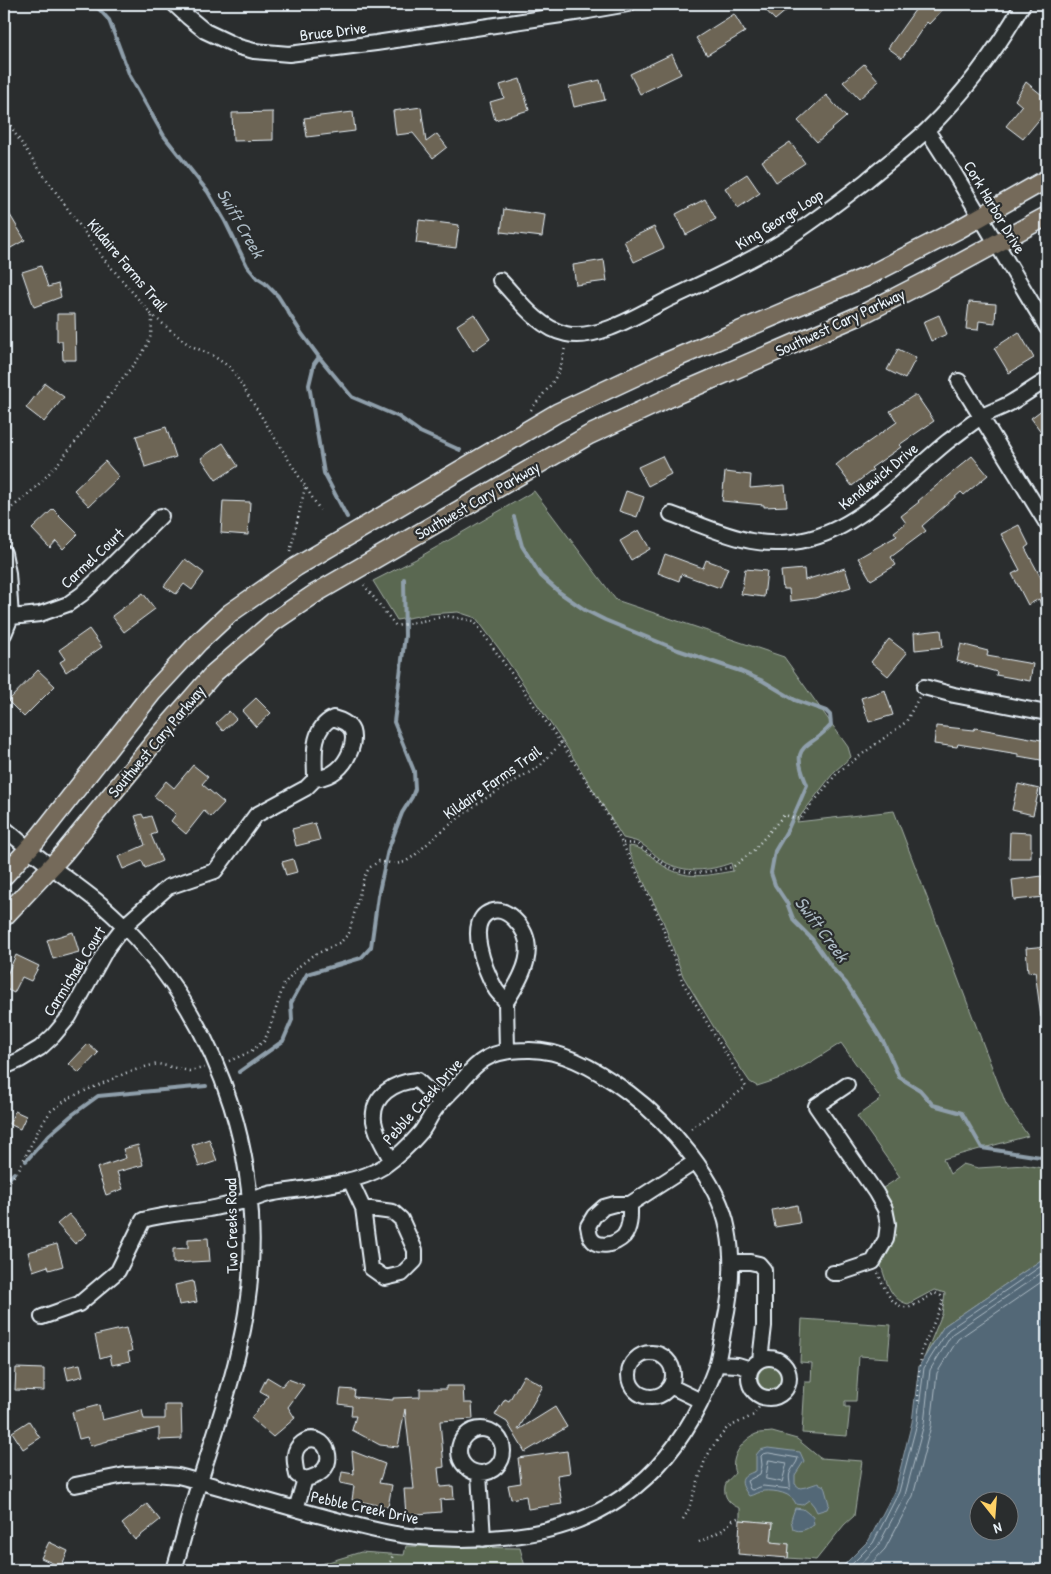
<svg xmlns="http://www.w3.org/2000/svg" width="1051" height="1574" font-family="'Patrick Hand',sans-serif">
<style>
.green{fill:#5a6851;stroke:#a1aca4}
.water{fill:#536877;stroke:#8f9fab;fill-rule:evenodd}
.lines{fill:none;stroke-linecap:round;stroke-linejoin:round}
.shore{stroke:#acbac4;stroke-width:1}
.stream{stroke:#8f9fab;stroke-width:4}
.building{fill:#6d6555;stroke:#e8f1f8}
.minor-casing{stroke:#e8f1f8;stroke-width:18}
.major-casing{stroke:#e8f1f8;stroke-width:21}
.path{stroke:#e8f1f8;stroke-width:2.5;stroke-dasharray:1 4;stroke-linecap:butt}
.minor{stroke:#2a2d2e;stroke-width:14}
.major{stroke:#746a5a;stroke-width:18}
.labels{text-anchor:middle;dominant-baseline:central;stroke-width:4.5;stroke-linejoin:round;paint-order:stroke}
.street-label{font-size:16px;fill:#e8f1f8;stroke:#2a2d2e}
.water-label{font-size:18px;font-style:italic;fill:#acbac4;stroke:#2a2d2e}
</style>
<rect width="100%" height="100%" fill="#2a2d2e"/>
<filter id="ink" filterUnits="userSpaceOnUse"><feTurbulence type="fractalNoise" baseFrequency=".02" numOctaves="2"/><feDisplacementMap in="SourceGraphic" scale="10" xChannelSelector="R" yChannelSelector="G"/><feConvolveMatrix kernelMatrix="1 2 1 2 8 2 1 2 1" color-interpolation-filters="sRGB"/></filter>
<g filter="url(#ink)">
<path class="green" d="M 534,491 L 616,600 L 784,657 L 848,747 L 851,757 L 835,771 L 801,815 L 797,822 L 894,811 L 1006,1104 L 1028,1136 L 943,1159 L 950,1174 L 963,1164 L 978,1168 L 1025,1165 L 1047,1169 L 1047,1256 L 944,1326 L 924,1358 L 942,1314 L 945,1293 L 934,1290 L 908,1304 C 888,1299 886,1278 879,1260 L 888,1241 L 880,1190 L 900,1177 L 857,1116 L 881,1099 L 841,1043 C 811,1062 792,1076 757,1086 L 750,1082 L 724,1044 L 683,976 L 663,921 L 629,852 L 629,846 C 647,847 654,862 669,869 C 691,880 709,875 733,871 L 731,863 C 709,871 685,874 663,861 C 654,855 645,844 635,841 C 631,840 627,839 623,838 L 568,749 L 500,650 L 476,618 L 458,612 L 429,614 L 397,620 L 373,581 L 416,559 Z
M 802,1319 L 891,1325 L 888,1358 L 859,1356 L 856,1401 L 845,1401 L 845,1407 L 850,1407 L 847,1436 L 802,1433 L 805,1382 L 811,1382 L 812,1363 L 800,1362 Z
M758 1378a12 12 0 1 1 24 0a12 12 0 1 1-24 0Z
M 772,1432 L 797,1439 L 820,1458 L 862,1461 L 854,1516 L 844,1525 L 816,1560 L 788,1558 L 789,1544 L 771,1542 L 773,1523 L 740,1520 L 740,1508 C 730,1505 723,1497 725,1486 C 726,1481 732,1477 735,1473 C 729,1459 742,1440 756,1434 C 760,1432 767,1433 772,1432 Z
M 406,1546 L 520,1548 L 526,1570 L 302,1570 L 361,1552 L 404,1555 Z"/>
<path class="water" d="M 1047,1256 L 1047,1570 L 839,1570 L 869,1540 L 895,1490 L 912,1422 L 919,1366 L 944,1326 ZM 978,1502 L 1008,1502 L 1008,1532 L 978,1532 Z
M 768,1448 L 800,1452 L 804,1461 L 795,1475 L 795,1484 L 800,1488 L 806,1487 L 818,1483 L 824,1486 L 829,1504 L 827,1509 L 817,1512 L 814,1506 L 809,1500 L 802,1505 L 796,1504 C 792,1493 775,1490 764,1491 C 759,1491 754,1495 749,1496 C 739,1482 739,1477 756,1471 L 756,1455 L 760,1450 Z
M 795,1508 L 803,1509 L 813,1517 L 814,1525 C 806,1529 801,1533 793,1529 L 791,1520 Z"/>
<g class="lines">
<path class="shore" d="M 769,1453 L 798,1458 C 797,1464 792,1467 790,1473 C 788,1478 791,1484 790,1489 L 763,1486 L 752,1490 L 750,1489 L 747,1481 L 760,1474 L 762,1465 L 761,1456 L 763,1454 Z
M 769,1460 L 787,1463 L 782,1482 L 766,1479 Z
M 846,1570 L 873,1543 L 899,1492 L 917,1423 L 924,1368 L 948,1330 L 1047,1262
M 855,1570 L 878,1546 L 905,1495 L 924,1424 L 930,1370 L 952,1334 L 1047,1269
M 865,1570 L 885,1549 L 913,1496 L 931,1426 L 937,1373 L 958,1339 L 1047,1278"/>
<path class="stream" d="M 90,4 L 99,9 L 109,20 L 130,76 L 164,136 L 208,192 L 225,221 L 247,266 L 257,278 L 265,283 L 278,296 L 302,334 L 319,357 L 352,397 L 399,417 L 420,432 L 460,450
M 319,357 L 314,364 L 309,385 L 324,473 L 347,517
M 514,517 L 522,546 L 541,576 L 559,592 L 585,610 L 605,620 L 678,650 L 740,671 L 763,681 L 795,700 L 826,711 L 830,715 L 831,725 C 809,751 788,741 807,785 L 788,829 L 775,851 L 771,873 L 775,885 L 787,903 L 794,921 L 812,939 L 834,970 L 846,983 L 884,1043 L 899,1077 L 920,1090 L 933,1105 L 962,1113 L 982,1148 L 1047,1158
M 239,1072 L 283,1041 L 292,1020 L 291,1003 L 307,974 L 361,958 L 371,947 L 378,896 L 388,850 L 402,813 L 412,797 L 415,789 L 414,771 L 394,722 L 405,636 L 404,579
M 26,1161 L 49,1135 L 72,1115 L 98,1096 L 206,1086
M 4,1184 L 14,1173"/>
</g>
<path class="building" d="M 760,4 L 794,4 L 775,20 Z
M 908,4 L 948,4 L 929,24 L 927,22 L 902,58 L 888,48 L 915,10 Z
M 734,14 L 745,32 L 707,55 L 696,38 Z
M 672,54 L 681,74 L 640,94 L 630,74 Z
M 864,64 L 879,81 L 859,99 L 843,82 Z
M 520,79 L 529,110 L 495,120 L 490,102 L 504,98 L 500,85 Z
M 600,80 L 605,100 L 574,107 L 569,87 Z
M 1026,82 L 1047,99 L 1047,110 L 1023,139 L 1006,126 L 1022,106 L 1015,100 Z
M 826,95 L 846,117 L 817,142 L 798,121 Z
M 421,107 L 426,142 L 437,134 L 447,147 L 433,158 L 413,133 L 396,135 L 393,111 Z
M 273,112 L 273,140 L 233,141 L 232,113 Z
M 353,112 L 355,131 L 307,137 L 304,118 Z
M 790,142 L 805,163 L 776,182 L 762,161 Z
M 747,174 L 760,193 L 738,208 L 725,188 Z
M 705,199 L 716,219 L 686,235 L 676,214 Z
M 4,205 L 25,240 L 9,249 L 4,241 Z
M 504,209 L 545,215 L 542,237 L 501,232 Z
M 419,220 L 459,225 L 456,248 L 416,243 Z
M 654,227 L 664,248 L 634,262 L 624,241 Z
M 604,260 L 607,281 L 576,285 L 573,265 Z
M 41,266 L 48,287 L 58,284 L 61,297 L 34,307 L 22,272 Z
M 969,302 L 996,304 L 995,323 L 979,321 L 978,330 L 966,329 Z
M 57,314 L 75,314 L 76,360 L 63,360 L 62,341 L 57,341 Z
M 474,314 L 490,339 L 473,351 L 457,325 Z
M 939,315 L 947,334 L 931,341 L 923,322 Z
M 1019,332 L 1034,358 L 1009,373 L 994,348 Z
M 898,349 L 916,358 L 905,379 L 887,370 Z
M 45,383 L 64,397 L 44,422 L 26,408 Z
M 913,396 L 917,396 L 934,421 L 899,445 L 901,447 L 871,468 L 873,470 L 852,486 L 836,465 L 856,449 L 857,450 L 897,422 L 890,411 Z
M 1047,406 L 1047,440 L 1031,418 Z
M 166,427 L 176,457 L 145,467 L 136,436 Z
M 223,443 L 238,466 L 216,480 L 201,458 Z
M 662,456 L 671,474 L 648,486 L 638,467 Z
M 972,456 L 988,475 L 964,495 L 961,492 L 922,526 L 926,531 L 891,557 L 896,565 L 871,580 L 858,558 L 897,536 L 894,532 L 906,523 L 901,516 L 919,502 L 918,501 Z
M 105,461 L 119,477 L 89,506 L 74,490 Z
M 725,472 L 751,475 L 750,488 L 785,485 L 787,506 L 764,507 L 764,505 L 722,501 Z
M 626,491 L 644,497 L 637,517 L 619,511 Z
M 223,501 L 250,502 L 248,535 L 221,533 Z
M 53,509 L 78,534 L 63,549 L 56,541 L 50,548 L 32,529 Z
M 1019,525 L 1029,545 L 1025,548 L 1047,589 L 1047,618 L 1045,618 L 1039,599 L 1028,605 L 1012,574 L 1020,570 L 1001,534 Z
M 639,530 L 650,549 L 631,560 L 620,541 Z
M 665,554 L 703,568 L 706,560 L 728,568 L 720,588 L 681,574 L 679,581 L 658,573 Z
M 185,559 L 204,573 L 192,590 L 184,584 L 176,594 L 164,586 Z
M 845,568 L 851,587 L 815,598 L 790,601 L 789,589 L 783,589 L 781,571 L 804,569 L 805,580 Z
M 745,569 L 767,571 L 764,597 L 741,594 Z
M 143,593 L 155,609 L 124,632 L 112,616 Z
M 89,629 L 102,647 L 66,672 L 60,662 L 65,659 L 59,650 Z
M 941,630 L 943,647 L 915,650 L 914,633 Z
M 889,639 L 907,653 L 888,676 L 871,662 Z
M 961,644 L 988,651 L 987,656 L 1033,664 L 1030,681 L 996,675 L 997,672 L 957,661 Z
M 38,670 L 55,686 L 24,717 L 8,701 Z
M 885,690 L 893,715 L 869,722 L 861,698 Z
M 256,698 L 271,713 L 256,727 L 242,711 Z
M 229,711 L 236,719 L 223,731 L 216,723 Z
M 936,726 L 974,730 L 975,728 L 1047,741 L 1047,761 L 1018,756 L 1018,754 L 958,744 L 957,747 L 934,744 Z
M 193,765 L 208,777 L 202,784 L 224,803 L 211,817 L 204,811 L 186,834 L 171,821 L 176,814 L 154,796 L 166,781 L 174,788 Z
M 1018,784 L 1039,789 L 1033,815 L 1012,810 Z
M 142,814 L 144,818 L 151,816 L 157,833 L 151,835 L 162,861 L 145,868 L 142,861 L 123,869 L 118,857 L 145,845 L 135,816 Z
M 315,823 L 320,840 L 296,846 L 292,829 Z
M 1010,832 L 1031,833 L 1031,858 L 1009,858 Z
M 293,859 L 297,872 L 286,875 L 282,862 Z
M 1042,876 L 1044,897 L 1014,900 L 1012,880 Z
M 73,932 L 79,952 L 53,959 L 47,940 Z
M 1047,946 L 1047,1016 L 1041,1017 L 1035,971 L 1028,972 L 1026,948 Z
M 16,955 L 39,966 L 31,981 L 22,977 L 14,993 L 4,988 L 4,981 Z
M 88,1044 L 98,1053 L 79,1073 L 69,1064 Z
M 15,1111 L 26,1116 L 20,1129 L 9,1124 Z
M 209,1139 L 217,1161 L 199,1167 L 192,1145 Z
M 138,1145 L 143,1165 L 117,1172 L 123,1189 L 106,1195 L 97,1168 L 126,1158 L 123,1149 Z
M 797,1205 L 800,1223 L 775,1227 L 772,1210 Z
M 69,1214 L 87,1234 L 75,1244 L 57,1224 Z
M 208,1238 L 210,1261 L 173,1263 L 173,1249 L 188,1248 L 188,1239 Z
M 57,1244 L 63,1266 L 49,1270 L 48,1266 L 33,1271 L 28,1252 Z
M 193,1281 L 197,1302 L 179,1305 L 175,1285 Z
M 126,1328 L 132,1351 L 128,1352 L 130,1361 L 112,1365 L 110,1355 L 100,1358 L 95,1335 Z
M 80,1364 L 83,1376 L 68,1380 L 65,1367 Z
M 16,1368 L 44,1369 L 44,1391 L 15,1390 Z
M 524,1375 L 543,1386 L 518,1430 L 555,1407 L 567,1427 L 525,1452 L 507,1422 L 495,1415 L 505,1399 L 509,1401 Z
M 267,1377 L 282,1386 L 288,1379 L 304,1385 L 288,1407 L 295,1418 L 273,1437 L 251,1418 L 269,1396 L 260,1391 Z
M 446,1386 L 463,1386 L 464,1403 L 472,1403 L 473,1419 L 440,1421 L 444,1467 L 438,1468 L 440,1487 L 453,1486 L 454,1499 L 440,1500 L 441,1512 L 406,1515 L 404,1489 L 414,1489 L 405,1409 L 398,1447 L 380,1445 L 352,1430 L 356,1416 L 351,1416 L 352,1406 L 339,1404 L 341,1389 L 355,1390 L 354,1397 L 393,1400 L 393,1398 L 420,1397 L 420,1389 L 446,1389 Z
M 99,1405 L 102,1420 L 142,1410 L 144,1419 L 165,1419 L 165,1405 L 181,1405 L 182,1439 L 159,1440 L 159,1428 L 108,1440 L 108,1441 L 90,1446 L 87,1437 L 79,1439 L 72,1412 Z
M 29,1421 L 40,1438 L 23,1449 L 12,1432 Z
M 352,1451 L 385,1464 L 379,1483 L 392,1485 L 388,1507 L 352,1500 L 354,1486 L 340,1483 L 342,1472 L 354,1474 Z
M 567,1451 L 570,1473 L 557,1475 L 562,1504 L 528,1509 L 526,1496 L 511,1499 L 508,1485 L 521,1483 L 518,1458 Z
M 147,1504 L 160,1520 L 135,1540 L 122,1524 Z
M 740,1520 L 773,1523 L 771,1542 L 789,1544 L 788,1558 L 738,1554 Z
M 49,1542 L 68,1551 L 61,1567 L 41,1558 Z"/>
<g class="lines">
<g class="minor-casing">
<path id="minor" d="M 174,4 L 188,17 L 205,31 L 239,47 L 254,51 L 289,54 L 376,43 L 588,11 L 628,4
M 927,130 L 950,166 L 1047,328
M 500,280 C 519,300 538,328 566,334 C 598,341 641,313 669,299 C 707,281 747,263 783,241 C 812,223 839,202 866,181 C 886,164 908,148 927,130 C 964,94 997,49 1023,4
M 959,381 L 1047,524
M 671,514 C 697,523 724,536 751,541 C 838,556 887,491 947,442 C 958,434 969,425 981,417 C 991,411 1002,408 1012,402 C 1024,395 1035,387 1047,380
M 4,553 L 8,573 L 11,617 L 4,634
M 11,617 L 40,614 L 68,604 L 82,594 L 95,582 L 161,516
M 924,687 L 954,695 L 1047,713
M 4,828 C 15,837 25,846 36,855 C 66,879 99,899 125,927 C 225,1030 268,1172 246,1313 C 237,1370 217,1426 200,1481 C 190,1510 183,1541 174,1570
M 506,1002 C 523,976 541,945 514,919 C 508,913 501,909 493,911 C 462,918 487,974 496,990 C 499,994 503,998 506,1002 L 507,1050
M 4,1067 L 20,1060 L 40,1048 L 53,1036 L 69,1017 L 107,948 L 124,926 L 168,887 L 215,871 L 256,815 L 306,788 L 315,779 C 315,758 310,729 333,718 C 340,720 349,723 352,731 C 356,744 347,762 337,770 C 331,775 323,778 315,779
M 391,1160 C 385,1148 376,1135 374,1121 C 371,1095 395,1082 417,1080 L 441,1103
M 350,1180 L 363,1208 L 371,1268 L 385,1278 L 402,1274 L 415,1261 L 415,1250 L 401,1219 L 393,1212 L 363,1208
M 630,1204 C 630,1215 631,1227 624,1236 C 616,1244 598,1250 591,1238 C 589,1235 589,1230 588,1226 L 594,1216 L 604,1207 L 615,1204 L 630,1204 L 695,1162
M 731,1262 L 750,1262 L 759,1264 L 764,1270 L 764,1326 L 760,1360
M 833,1273 L 840,1273 L 873,1262 L 886,1239 L 888,1224 L 885,1209 L 876,1193 L 816,1106 L 847,1085
M 42,1317 L 79,1304 L 118,1271 L 143,1220 C 165,1214 187,1213 209,1209 C 223,1206 239,1203 253,1199 C 260,1197 266,1194 274,1193 C 306,1188 356,1184 383,1167 C 397,1157 410,1145 421,1132 C 427,1124 431,1114 437,1107 C 444,1099 451,1092 458,1085 C 466,1076 474,1065 485,1059 C 498,1051 513,1050 528,1050 C 564,1049 601,1072 629,1093 C 669,1123 719,1180 728,1230 C 734,1261 731,1295 724,1326 C 722,1338 720,1351 717,1363 C 713,1377 706,1391 700,1404 C 662,1481 599,1526 514,1536 C 479,1540 444,1540 409,1536 C 382,1533 355,1525 329,1518 C 279,1505 229,1489 178,1476 L 155,1474 L 125,1475 L 75,1485
M629 1375a22 22 0 1 1 44 0a22 22 0 1 1-44 0Z
M749 1378a20 20 0 1 1 40 0a20 20 0 1 1-40 0Z
M 717,1364 L 738,1365 L 751,1369
M 670,1386 L 701,1401
M459 1451a22 22 0 1 1 44 0a22 22 0 1 1-44 0Z
M 479,1474 L 483,1539
M 296,1509 L 305,1479 L 297,1475 C 295,1464 291,1451 302,1443 C 325,1426 346,1472 305,1479"/>
</g>
<g class="major-casing">
<path id="major" d="M 4,876 L 39,837 L 152,693 L 199,642 L 230,613 L 296,567 L 557,413 L 664,363 L 866,277 L 959,229 L 1047,179
M 4,917 L 63,854 L 160,735 L 214,673 L 273,622 L 316,593 L 589,435 L 673,396 L 863,314 L 929,280 L 1047,216"/>
</g>
<path class="path" d="M 4,112 L 14,132 L 35,163 L 103,258 L 152,315 L 189,345 L 212,355 L 231,368 L 320,510
M 531,410 C 549,385 561,379 565,346
M 4,513 C 52,481 88,424 122,379 C 132,366 145,353 150,338 C 152,331 152,322 152,315
M 290,552 L 305,488
M 561,743 L 597,797 L 611,821 L 658,915 L 683,983 L 746,1087 L 688,1131
M 623,843 L 637,844 L 667,866 L 681,871 L 696,873 L 712,871 L 733,867 L 753,851 L 784,815 L 800,819 L 838,772 L 906,722 L 919,697
M 229,1061 L 250,1052 L 264,1041 L 269,1030 L 284,984 L 297,968 L 312,956 L 341,942 L 349,933 L 364,877 L 369,868 L 379,861 L 396,864 L 405,862 L 414,856 L 438,834 L 478,803 L 540,766 L 561,743 L 474,621 L 447,616 L 396,626 L 364,585
M 4,1188 L 18,1171 L 40,1127 L 51,1111 L 69,1098 L 126,1073 L 148,1066 L 158,1064 L 189,1071 L 204,1068
M 878,1273 C 884,1286 891,1310 910,1307 C 916,1305 929,1296 935,1293 L 941,1296 L 943,1302 L 922,1349 L 918,1381 L 918,1401
M 683,1519 L 688,1511 L 705,1460 L 713,1446 L 727,1428 L 754,1415 L 759,1407 L 762,1397
M 699,1542 L 721,1531 L 733,1520 L 740,1517
M 384,1570 L 391,1561 L 393,1554"/>
<use href="#minor" class="minor"/>
<use href="#major" class="major"/>
</g>
</g>
<g class="labels">
<g class="street-label">
<text transform="translate(333 31) rotate(-7)">Bruce Drive</text>
<text transform="translate(995 207) rotate(59)">Cork Harbor Drive</text>
<text transform="translate(779 219) rotate(-32)">King George Loop</text>
<text transform="translate(128 265) rotate(50)">Kildaire Farms Trail</text>
<text transform="translate(840 322) rotate(-25)">Southwest Cary Parkway</text>
<text transform="translate(878 476) rotate(-39)">Kendlewick Drive</text>
<text transform="translate(477 500) rotate(-30)">Southwest Cary Parkway</text>
<text transform="translate(92 558) rotate(-43)">Carmel Court</text>
<text transform="translate(156 741) rotate(-50)">Southwest Cary Parkway</text>
<text transform="translate(492 782) rotate(-35)">Kildaire Farms Trail</text>
<text transform="translate(74 971) rotate(-58)">Carmichael Court</text>
<text transform="translate(422 1101) rotate(-48)">Pebble Creek Drive</text>
<text transform="translate(231 1226) rotate(-91)">Two Creeks Road</text>
<text transform="translate(365 1507) rotate(12)">Pebble Creek Drive</text>
</g>
<g class="water-label">
<text transform="translate(241 223) rotate(60)">Swift Creek</text>
<text transform="translate(822 929) rotate(53)">Swift Creek</text>
</g>
</g>
<rect width="1051" height="1574" fill="none" stroke="#2a2d2e" stroke-width="20"/>
<rect x="10" y="10" width="1031" height="1554" fill="none" stroke="#e8f1f8" stroke-width="2" filter="url(#ink)"/>
<g transform="translate(994 1516) rotate(163)"><circle r="24" fill="#2a2d2e" stroke="#767b7f"/>
<path d="M0-4L9 19L0 12L-9 19Z" fill="#ffd166"/>
<text y="-8" font-size="14" font-weight="bold" text-anchor="middle" fill="#e8f1f8">N</text>
</g>
</svg>
